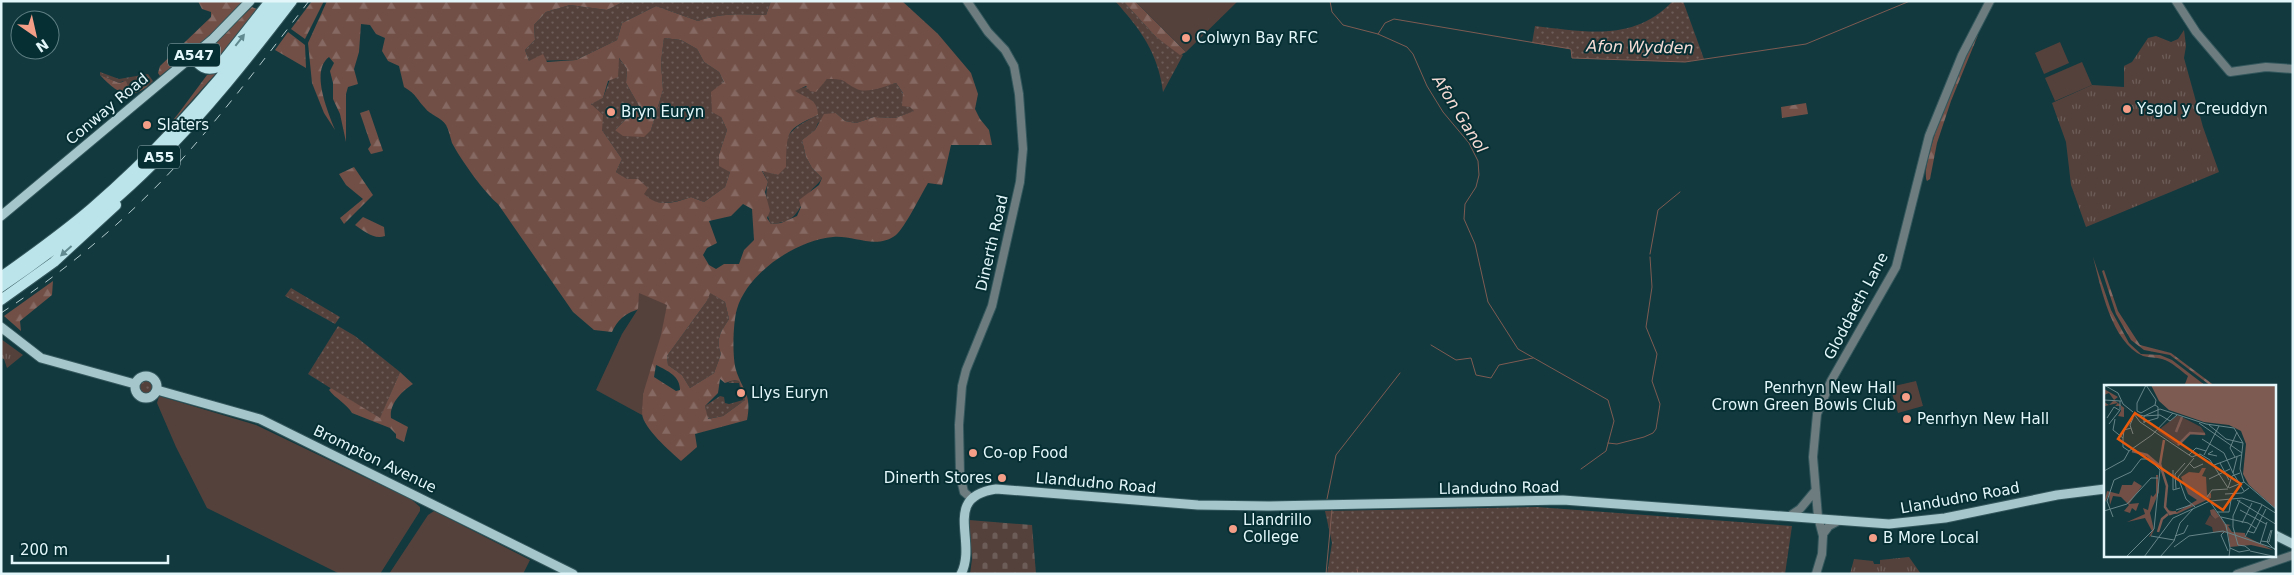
<svg xmlns="http://www.w3.org/2000/svg" width="2294" height="575" font-family="'DejaVu Sans',sans-serif">
<style>
.grass{fill:url(#grass-dots)}
.forest{fill:url(#forest-firs);fill-rule:evenodd}
.cemetery{fill:url(#cemetery-stones)}
.park{fill:url(#park-tufts)}
.garden{fill:#55413c}
.lines{fill:none;stroke-linecap:round;stroke-linejoin:round}
.stream{stroke:#7e5b52;stroke-width:1}
.minor-casing{stroke:#33575c;stroke-width:10}
.major-casing{stroke:#33575c;stroke-width:11}
.highway-casing{stroke:#33575c;stroke-width:12}
.minor{stroke:#6d7d7f;stroke-width:8}
.major{stroke:#a5c7cc;stroke-width:9}
.highway{stroke:#bbe4ea;stroke-width:10}
.rail{stroke:#b0c9cc;stroke-width:1;stroke-dasharray:9 9;stroke-linecap:butt}
.oneway{fill:#608a8f}
.poi-dot{fill:#f49e88;stroke:#062f34;stroke-width:2}
.labels{text-anchor:middle;dominant-baseline:central;stroke-width:4;stroke-linejoin:round;paint-order:stroke}
.shield{fill:#062f34;stroke:#a1bbbf;stroke-width:1}
.shield-label{font-size:14px;font-weight:bold;fill:#e3f7fa}
.poi-label{font-size:15px;fill:#e3f7fa;stroke:#062f34;text-anchor:start}
.street-label{font-size:15px;fill:#e3f7fa;stroke:#062f34}
.water-label{font-size:16px;font-style:italic;fill:#f7dcd5;stroke:#062f34}
.inset-river{fill:none;stroke:#7e5b52;stroke-width:2.5}
.inset-road{fill:none;stroke:#668589;stroke-width:1}
.view{fill:#e8590c;fill-opacity:0.15;stroke:#e8590c;stroke-width:2.5}
.inset-edge{fill:none;stroke:#e3f7fa;stroke-width:2.5}
</style>
<defs>
<pattern id="grass-dots" width="8" height="8" patternUnits="userSpaceOnUse" patternTransform="scale(1.25)"><rect width="8" height="8" fill="#55413c"/><path d="M2 2h.1M6 6h.1" fill="none" stroke="#6d5d59" stroke-width="1.8" stroke-linecap="round"/></pattern>
<pattern id="forest-firs" width="22" height="20" patternUnits="userSpaceOnUse" patternTransform="scale(1.25)"><rect width="22" height="20" fill="#714f46"/><path d="M5 1l3.5 6h-7zM16 11l3.5 6h-7z" fill="#856962"/></pattern>
<pattern id="cemetery-stones" width="16" height="16" patternUnits="userSpaceOnUse" patternTransform="scale(1.25)"><rect width="16" height="16" fill="#55413c"/><path d="M2 7V4a2 2 0 0 1 4 0v3zM10 15v-3a2 2 0 0 1 4 0v3z" fill="#6d5d59"/></pattern>
<pattern id="park-tufts" width="24" height="20" patternUnits="userSpaceOnUse" patternTransform="scale(1.25)"><rect width="24" height="20" fill="#55413c"/><path d="M3 7l-1-3M5 7V3M7 7l1-3M15 17l-1-3M17 17v-4M19 17l1-3" fill="none" stroke="#6d5d59"/></pattern>
</defs>
<rect width="100%" height="100%" fill="#12393e"/>
<path class="grass" d="M 625,1 L 771,1 L 766,15 C 743,14 720,13 698,21 L 656,6 L 622,23 L 617,40 L 576,60 L 529,61 L 525,50 L 535,40 L 534,25 L 546,12 L 570,5 L 607,10 Z
M 1115,1 L 1123,1 L 1156,37 L 1183,55 L 1163,92 C 1158,53 1141,30 1115,1 Z
M 1673,1 L 1683,1 L 1704,59 L 1685,62 L 1572,58 L 1571,49 L 1532,43 L 1535,26 C 1587,32 1634,42 1673,1 Z
M 664,38 L 681,40 L 697,49 L 704,62 L 719,72 L 724,82 L 721,117 L 727,130 L 719,154 L 730,172 L 725,187 L 704,202 L 691,197 C 644,213 651,194 616,172 L 622,159 L 602,130 L 591,103 L 603,98 L 618,57 L 627,69 L 626,83 L 639,106 L 615,130 L 651,130 L 663,90 L 661,62 Z
M 100,72 L 119,79 L 148,74 L 153,81 L 149,85 L 129,89 L 123,81 L 119,83 L 100,75 Z
M 827,79 L 844,79 L 868,90 L 896,83 L 915,111 L 895,118 L 874,117 L 856,123 L 845,121 L 836,113 L 818,123 L 815,130 L 802,140 L 806,157 L 812,168 L 822,178 C 819,184 813,187 809,193 C 796,212 797,222 771,224 C 766,216 765,191 768,182 L 762,170 L 778,175 C 786,138 782,132 818,115 L 794,91 C 806,85 817,87 827,79 Z
M 291,288 L 340,317 L 335,324 L 285,296 Z
M 709,292 L 725,302 L 729,319 C 721,331 715,340 721,354 L 714,373 L 690,388 L 682,375 L 668,365 L 667,356 L 707,301 Z
M 338,326 L 355,336 L 400,372 L 380,419 L 308,374 Z
M138 386a8 8 0 1 1 16 0a8 8 0 1 1-16 0Z
M 733,380 L 739,381 L 745,400 L 723,416 L 707,419 L 705,406 L 720,396 L 724,397 L 725,403 L 729,404 L 743,400 L 739,383 L 728,383 Z
M 1537,507 L 1792,526 L 1785,574 L 1327,574 L 1332,543 L 1325,511 Z"/>
<path class="forest" d="M 198,1 L 244,1 L 209,37 L 160,76 L 158,73 L 160,66 L 211,17 L 211,12 L 202,9 Z
M 312,1 L 324,1 L 305,39 L 291,29 Z
M 327,1 L 625,1 L 607,10 L 570,5 L 546,12 L 534,25 L 535,40 L 525,50 L 529,61 L 543,54 L 547,62 L 576,60 L 617,40 L 622,23 L 656,6 L 698,21 C 720,13 743,14 766,15 L 771,1 L 902,1 L 938,34 L 971,73 L 978,94 L 975,109 L 980,119 L 989,130 L 992,145 L 951,145 L 942,185 L 928,183 C 921,195 905,227 896,235 C 876,250 854,235 833,237 C 797,240 748,272 737,309 C 733,322 732,357 736,370 C 743,392 752,393 747,420 L 695,434 L 697,447 L 681,461 C 670,451 644,429 642,414 C 638,393 661,330 666,305 C 643,308 623,308 612,332 L 594,330 L 573,312 L 498,204 C 484,192 461,160 452,143 C 450,137 449,130 446,125 C 441,117 430,115 425,108 C 415,97 417,95 404,87 L 399,66 L 388,61 L 382,51 L 385,38 L 376,34 L 370,25 L 361,24 L 359,52 L 354,69 L 358,84 L 348,87 L 346,94 L 346,142 L 340,114 L 333,99 L 333,83 L 330,71 L 334,63 L 329,57 C 310,71 328,112 335,130 L 324,113 L 312,83 L 308,43 ZM 664,38 L 681,40 L 697,49 L 704,62 L 719,72 L 724,82 L 711,92 L 712,112 L 721,117 L 727,130 L 719,154 L 719,166 L 730,172 L 725,187 L 704,202 L 691,197 C 674,203 658,208 644,194 L 648,188 L 638,179 L 627,179 L 616,172 L 622,159 L 602,130 L 603,115 L 591,104 L 603,98 L 608,81 L 618,77 L 619,58 L 627,69 L 626,83 L 639,106 L 615,130 L 623,136 L 644,137 L 651,130 L 663,90 L 661,62 ZM 827,79 C 849,79 840,81 857,89 C 867,94 885,86 896,83 L 903,93 L 902,106 L 910,107 L 914,111 L 895,118 L 874,117 L 856,123 L 845,121 L 836,113 L 824,114 L 815,130 L 802,140 L 806,157 L 812,168 L 822,178 L 819,185 L 799,200 L 801,207 L 797,216 L 781,223 L 771,224 L 767,218 L 770,211 L 765,192 L 768,182 L 762,171 L 778,175 L 786,167 C 787,131 785,130 818,115 C 818,99 806,98 795,91 L 806,86 L 810,91 L 816,92 ZM 743,204 L 752,209 L 754,240 L 744,250 L 739,264 L 724,264 L 716,269 L 709,265 L 703,255 L 707,248 L 717,243 L 709,221 L 731,216 ZM 710,293 L 725,302 L 729,319 C 721,331 715,340 721,354 L 714,373 L 690,388 L 682,375 L 668,365 L 667,356 L 707,301 ZM 656,365 C 668,371 680,376 680,390 L 676,391 L 654,377 ZM 720,379 L 725,383 L 734,380 L 739,381 L 745,400 L 723,416 L 708,419 L 705,406 L 718,393 Z
M 1123,1 L 1135,1 L 1186,52 L 1180,55 L 1156,37 Z
M 252,7 L 259,10 L 219,58 L 212,59 L 204,53 Z
M 288,32 L 305,45 L 306,68 L 275,50 Z
M 1978,35 L 1951,101 L 1937,143 L 1930,179 L 1927,181 C 1918,168 1965,46 1978,35 Z
M 217,72 L 154,143 L 178,114 L 207,75 Z
M 100,75 L 119,83 L 126,81 L 129,89 L 149,85 C 129,102 116,92 100,75 Z
M 1806,103 L 1808,114 L 1782,118 L 1781,107 Z
M 369,110 L 383,151 L 371,154 L 368,149 L 371,145 L 360,113 Z
M 354,167 L 373,195 L 344,224 L 340,218 L 363,199 L 346,185 L 339,174 Z
M 363,217 L 384,227 L 385,236 C 374,240 364,231 355,225 Z
M 2093,257 L 2111,310 L 2129,343 L 2141,354 L 2160,355 L 2172,360 L 2206,386 L 2185,384 L 2188,376 C 2180,370 2172,362 2162,359 C 2156,357 2149,358 2143,356 C 2111,342 2101,287 2093,257 Z
M 2104,270 L 2118,311 L 2140,345 L 2171,353 L 2215,386 L 2211,386 L 2170,355 L 2144,350 L 2131,340 L 2116,314 L 2102,271 Z
M 53,281 L 52,295 L 20,321 L 21,331 L 4,316 Z
M 400,372 L 413,384 C 402,391 389,404 391,418 L 408,427 L 404,442 L 396,438 L 396,434 L 390,428 L 352,413 C 347,404 336,399 329,390 L 331,388 L 380,418 Z"/>
<path class="cemetery" d="M 969,520 L 1032,525 L 1036,574 L 970,574 L 972,559 Z"/>
<path class="park" d="M 2184,30 L 2186,46 L 2184,58 L 2203,127 L 2219,172 L 2086,227 L 2071,185 L 2066,142 L 2052,103 L 2092,85 L 2124,87 L 2124,66 L 2132,62 L 2148,38 L 2156,36 L 2171,42 L 2178,39 Z
M 1,339 L 23,355 L 7,368 L 4,359 L 1,358 Z
M 1909,557 L 1921,574 L 1850,574 L 1854,559 L 1873,561 L 1874,564 L 1880,564 L 1880,560 Z"/>
<path class="garden" d="M 1135,1 L 1238,1 L 1186,52 Z
M 2060,42 L 2069,63 L 2044,74 L 2035,53 Z
M 2082,62 L 2092,85 L 2055,101 L 2045,78 Z
M 639,293 L 667,305 L 661,335 L 643,394 L 642,415 L 596,390 L 622,334 L 638,309 Z
M 1916,381 L 1923,406 L 1898,413 L 1890,387 Z
M 159,396 L 256,425 L 412,500 L 420,507 L 420,511 L 380,574 L 340,574 L 207,508 L 176,447 L 157,403 Z
M 434,511 L 530,560 L 523,574 L 389,574 L 428,515 Z"/>
<g class="lines">
<path class="stream" d="M 1330,1 L 1332,12 L 1343,25 L 1378,34 L 1407,47 L 1413,54 L 1427,86 L 1443,112 L 1469,143 L 1478,161 L 1479,175 L 1476,187 L 1465,204 L 1464,219 L 1475,244 L 1488,302 L 1518,349 L 1608,400 L 1614,421 L 1606,451 L 1581,469
M 1378,34 L 1385,23 L 1394,19 L 1571,49 L 1572,58 L 1685,62 L 1806,44 L 1910,1
M 1650,254 L 1658,210 L 1680,192
M 1431,345 L 1456,360 L 1471,358 L 1476,375 L 1491,378 L 1499,365 L 1533,358
M 1608,443 L 1617,444 L 1644,437 L 1653,433 L 1656,429 L 1660,404 L 1652,381 L 1657,354 L 1646,327 L 1652,287 L 1650,257
M 1327,499 L 1336,455 L 1400,373
M 1357,569 L 1358,574
M 1326,574 L 1332,509
M 1502,574 L 1503,573"/>
<g class="minor-casing">
<path id="minor" d="M 967,1 L 988,32 L 1005,50 L 1014,66 L 1019,94 L 1023,149 L 1020,182 L 992,306 L 966,370 L 962,386 L 959,425 L 960,475 L 964,492 L 971,498
M 2176,1 L 2196,32 L 2230,72 L 2266,67 L 2293,69
M 1791,515 L 1800,509 L 1815,491
M 1823,534 L 1829,526 L 1840,520
M 1816,574 L 1822,554 L 1823,536 L 1818,517 L 1813,457 L 1817,414 L 1831,381 L 1896,267 L 1929,136 L 1962,55 L 1990,1
M 2237,574 L 2293,555"/>
</g>
<g class="major-casing">
<path id="major" d="M 1,216 L 213,39 L 250,1
M 1,327 L 41,358 L 135,384
M135 387a11 11 0 1 1 22 0a11 11 0 1 1-22 0Z
M 157,390 L 260,419 L 573,574
M 2275,535 L 2293,544
M 961,574 C 978,541 941,497 996,489 L 1198,505 L 1268,506 L 1563,500 L 1889,524 L 1945,518 L 2057,495 L 2105,489"/>
</g>
<g class="highway-casing">
<path id="highway" d="M 192,57 C 200,66 205,72 218,67 L 270,1
M 1,277 C 32,255 63,233 92,208 C 163,147 225,76 281,1
M 1,287 C 55,250 108,209 154,163 C 205,113 249,57 292,1
M 1,300 L 54,262 L 116,205"/>
</g>
<use href="#minor" class="minor"/>
<use href="#major" class="major"/>
<use href="#highway" class="highway"/>
<path class="rail" d="M 1,313 C 64,272 124,222 175,167 C 223,114 266,57 309,1"/>
</g>
<defs><path id="oneway-solid" d="M-6-.8H1V-3.2L6.5 0L1 3.2V.8H-6Z" transform="scale(1.25)"/></defs>
<g class="oneway">
<use href="#oneway-solid" transform="translate(240 40) rotate(-52)"/>
<use href="#oneway-solid" transform="translate(66 251) rotate(138)"/>
</g>
<g class="poi-dot">
<circle cx="1186" cy="38" r="5"/>
<circle cx="2127" cy="109" r="5"/>
<circle cx="611" cy="112" r="5"/>
<circle cx="147" cy="125" r="5"/>
<circle cx="741" cy="393" r="5"/>
<circle cx="1906" cy="397" r="5"/>
<circle cx="1907" cy="419" r="5"/>
<circle cx="973" cy="453" r="5"/>
<circle cx="1002" cy="478" r="5"/>
<circle cx="1233" cy="529" r="5"/>
<circle cx="1873" cy="538" r="5"/>
</g>
<g class="labels">
<g class="shield">
<rect x="168" y="43.5" width="52" height="23" rx="4"/>
<rect x="138" y="145.5" width="42" height="23" rx="4"/>
</g>
<g class="shield-label">
<text x="194" y="55">A547</text>
<text x="159" y="157">A55</text>
</g>
<g class="poi-label">
<text x="1196" y="38">Colwyn Bay RFC</text>
<text x="2137" y="109">Ysgol y Creuddyn</text>
<text x="621" y="112">Bryn Euryn</text>
<text x="157" y="125">Slaters</text>
<text x="1896" y="388" text-anchor="end">Penrhyn New Hall<tspan x="1896" dy="17">Crown Green Bowls Club</tspan></text>
<text x="751" y="393">Llys Euryn</text>
<text x="1917" y="419">Penrhyn New Hall</text>
<text x="983" y="453">Co-op Food</text>
<text x="992" y="478" text-anchor="end">Dinerth Stores</text>
<text x="1243" y="520">Llandrillo<tspan x="1243" dy="17">College</tspan></text>
<text x="1883" y="538">B More Local</text>
</g>
<g class="street-label">
<text transform="translate(107 109) rotate(-40)">Conway Road</text>
<text transform="translate(992 243) rotate(-77)">Dinerth Road</text>
<text transform="translate(1856 306) rotate(-62)">Gloddaeth Lane</text>
<text transform="translate(375 459) rotate(26)">Brompton Avenue</text>
<text transform="translate(1096 483) rotate(5)">Llandudno Road</text>
<text transform="translate(1499 488) rotate(-1)">Llandudno Road</text>
<text transform="translate(1960 498) rotate(-10)">Llandudno Road</text>
</g>
<g class="water-label">
<text transform="translate(1640 47) rotate(1)">Afon Wydden</text>
<text transform="translate(1460 114) rotate(58)">Afon Ganol</text>
</g>
</g>
<g transform="translate(2104 385)">
<rect width="172" height="172" fill="#12393e"/>
<path d="M 74,30 L 97,42 L 102,50 L 86,47 L 74,61 L 53,46 Z" fill="#55413c"/>
<path d="M 0,4 L 14,12 L 10,15 L 23,25 L 20,23 L 20,32 L 14,31 L 17,26 L 17,21 L 11,21 L 14,18 L 1,21 L 0,17 L 5,20 L 10,15 L 5,8 L 0,10 ZM 98,83 L 102,83 L 98,91 L 102,92 L 103,110 L 107,108 L 107,113 L 73,129 L 67,129 L 63,125 L 73,127 L 93,115 L 84,109 L 77,92 L 85,87 L 95,88 ZM 52,90 L 54,90 L 55,107 L 46,128 L 50,145 L 47,151 L 45,152 L 48,146 L 41,133 L 23,137 L 41,129 L 39,123 L 44,125 L 47,110 L 49,112 L 52,108 ZM 30,96 L 38,101 L 25,119 L 35,118 L 32,126 L 28,123 L 26,128 L 20,126 L 25,120 L 17,112 L 9,111 L 6,120 L 5,109 L 0,119 L 3,106 L 15,109 L 18,100 L 28,100 ZM 110,124 L 121,139 L 127,140 L 124,141 L 128,147 L 141,148 L 141,151 L 169,165 L 147,160 L 126,162 L 124,148 L 107,130 L 106,125 Z" fill="#714f46"/>
<path d="M 106,130 L 111,134 L 116,131 L 124,148 L 109,147 L 108,142 L 101,139 Z" fill="#55413c"/>
<path d="M 47,0 L 172,0 L 172,124 L 145,100 L 139,89 L 142,59 L 137,46 L 125,40 L 100,37 L 65,25 L 55,16 Z" fill="#7e5b52"/>
<path class="inset-river" d="M 72,47 L 78,32M 60,55 L 56,79 L 63,101 L 61,122 L 66,129 L 72,127M 74,60 L 86,48 L 101,49M 28,66 L 43,70 L 56,81M 54,147 L 58,134 L 64,129"/>
<path class="inset-road" d="M 0,0 L 14,8 L 19,19 L 29,27M 42,0 L 52,15 L 51,20M 0,15 L 17,16M 37,28 L 33,26 L 33,18 L 42,0M 37,28 L 51,20M 30,29 L 36,37 L 88,72 L 96,69 L 106,75 L 124,103M 31,29 L 40,31 L 56,24 L 102,39 L 130,43 L 139,58 L 136,84 L 140,97 L 173,125M 3,33 L 10,22 L 15,25M 29,33 L 26,40 L 29,49M 11,34 L 9,45 L 19,53 L 19,62 L 25,66M 40,37 L 54,33 L 54,22 L 51,20M 40,38 L 40,31 L 56,30 L 66,36 L 73,30M 95,38 L 138,68M 5,39 L 16,25 L 16,16M 105,40 L 122,54 L 139,58M 19,53 L 20,45 L 27,43M 98,54 L 120,68 L 129,88M 109,66 L 104,69 L 113,71M 85,70 L 92,63 L 102,66M 100,70 L 115,41M 131,72 L 126,63 L 133,47M 133,72 L 129,88 L 140,106M 90,73 L 74,92 L 82,114 L 91,122M 116,78 L 125,95M 86,79 L 90,83 L 99,79M 110,80 L 137,70M 69,85 L 69,105 L 76,103M 0,86 L 20,75 L 25,66 L 48,50 L 69,28M 105,94 L 126,84M 10,95 L 27,87 L 37,74 L 45,74 L 56,85 L 50,144 L 22,172M 124,103 L 128,91 L 136,88M 125,103 L 140,97M 72,104 L 71,89 L 81,78M 121,109 L 138,108 L 145,103M 103,112 L 108,105 L 124,104M 133,115 L 173,140M 107,118 L 122,140 L 126,163M 72,125 L 87,120M 136,125 L 162,139M 0,126 L 23,119 L 47,93 L 54,93M 113,127 L 125,127 L 127,115M 9,132 L 3,116 L 10,95M 117,132 L 144,138 L 153,144M 138,138 L 148,118M 167,145 L 163,157 L 173,167M 143,146 L 150,148 L 162,124M 120,147 L 117,150 L 124,166M 47,151 L 70,155M 71,151 L 80,148 L 84,140M 141,152 L 158,120M 157,156 L 165,157 L 168,145M 156,159 L 163,137M 70,162 L 85,151 L 119,146 L 172,164 L 173,149M 146,166 L 173,172M 40,172 L 69,133 L 106,116 L 138,113 L 157,119 L 173,129M 56,172 L 70,156 L 76,138 L 89,124M 125,172 L 126,163 L 135,167 L 146,165 L 141,161 L 134,160 L 129,142 L 129,131 L 136,115"/>
<path class="view" d="M 31,28 L 137,99 L 119,125 L 14,54 Z"/>
<rect width="172" height="172" class="inset-edge"/>
</g>
<rect width="2294" height="575" fill="none" stroke="#e3f7fa" stroke-width="5"/>
<g transform="translate(35 35) rotate(146)"><circle r="24" fill="#062f34" stroke="#5e7f83"/>
<path d="M0-4L9 19L0 12L-9 19Z" fill="#f49e88"/>
<text y="-8" font-size="14" font-weight="bold" text-anchor="middle" fill="#e3f7fa">N</text>
</g>
<path d="M12 555v8h156v-8" fill="none" stroke="#e3f7fa" stroke-width="2.5"/>
<text x="20" y="555" font-size="15" fill="#e3f7fa" stroke="#062f34" stroke-width="4" paint-order="stroke">200 m</text>
</svg>
